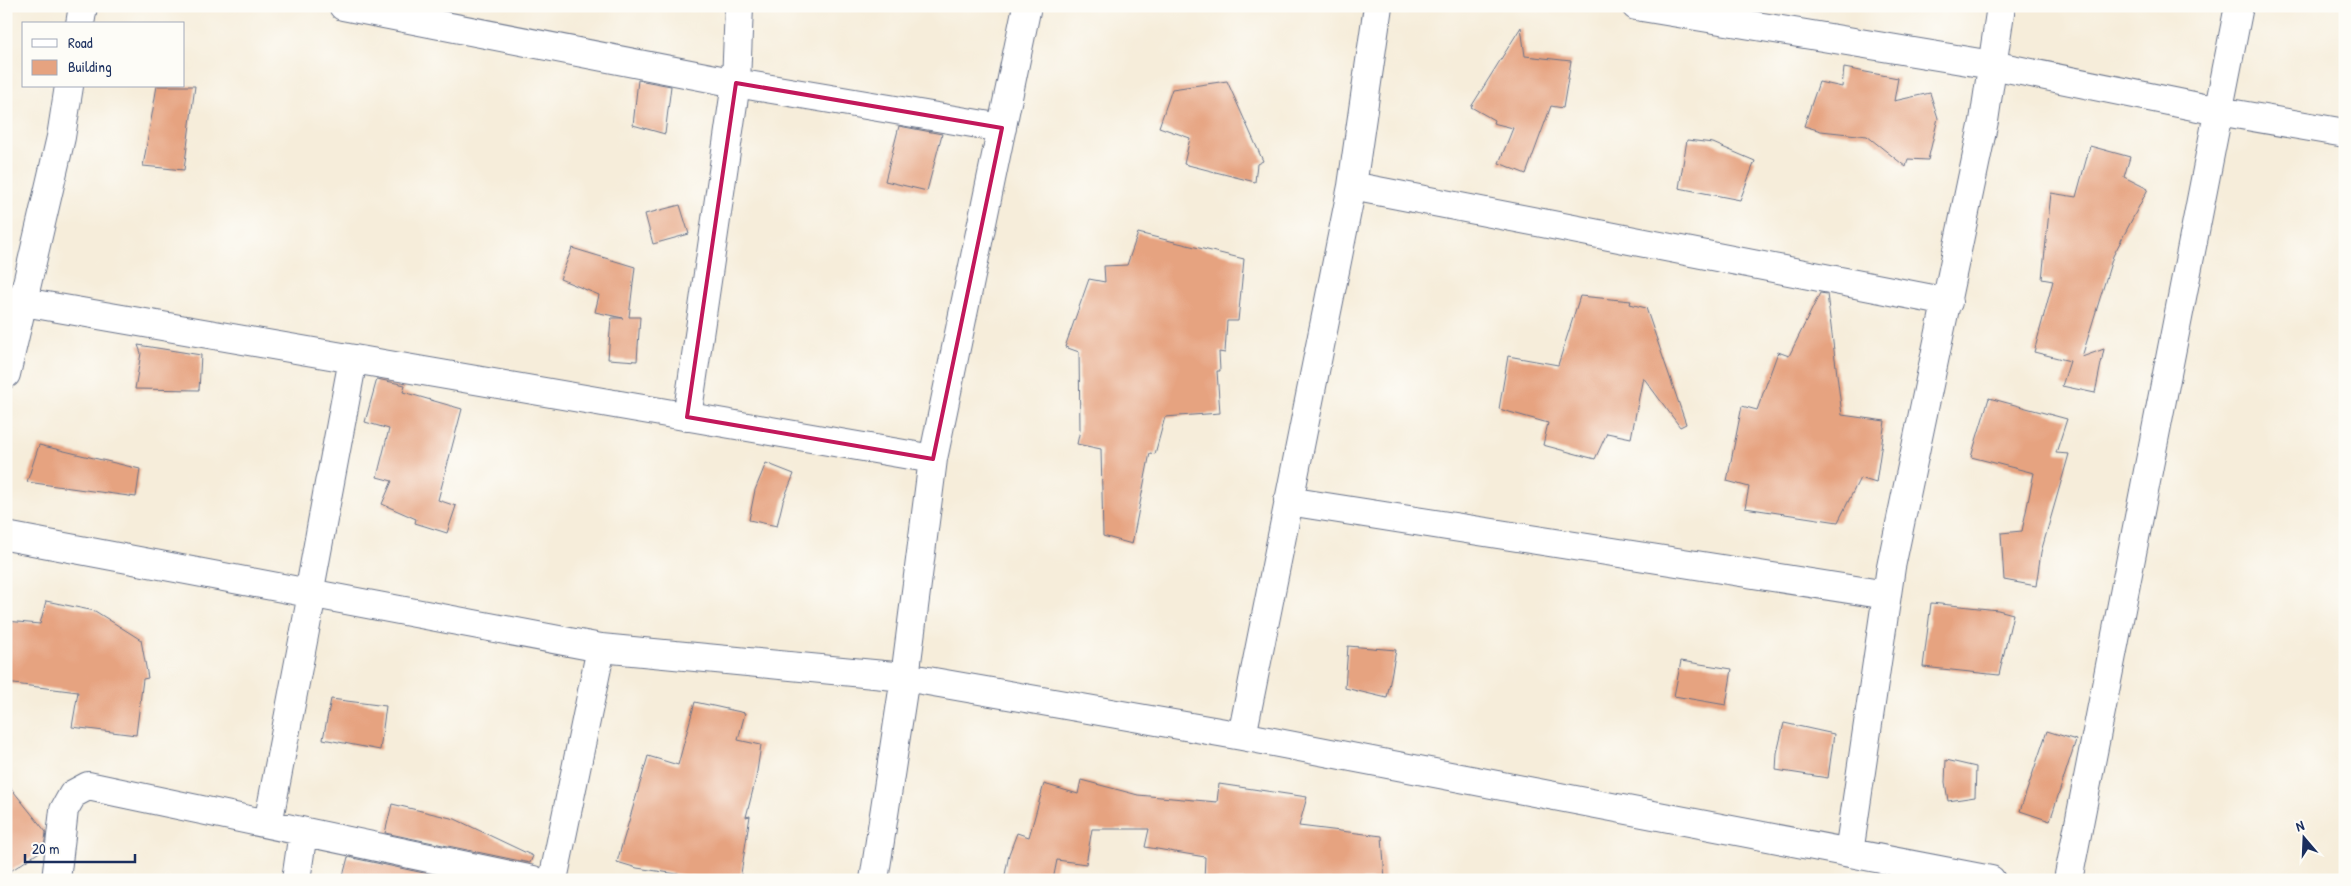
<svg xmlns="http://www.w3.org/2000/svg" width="2351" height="886" font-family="'Patrick Hand',sans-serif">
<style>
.building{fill:#e6a380}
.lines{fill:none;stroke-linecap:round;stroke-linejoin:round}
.street-casing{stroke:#687289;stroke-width:30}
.street{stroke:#fff;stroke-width:28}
.marked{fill:none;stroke:#c2185b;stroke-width:4;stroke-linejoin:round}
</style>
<rect width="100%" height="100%" fill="#fdfcf7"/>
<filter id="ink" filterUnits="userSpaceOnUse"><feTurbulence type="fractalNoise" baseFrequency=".02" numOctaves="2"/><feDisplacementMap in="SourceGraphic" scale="10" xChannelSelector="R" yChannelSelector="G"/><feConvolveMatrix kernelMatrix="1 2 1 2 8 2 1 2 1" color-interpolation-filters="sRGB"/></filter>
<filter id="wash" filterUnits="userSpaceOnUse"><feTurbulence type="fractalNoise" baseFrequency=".0096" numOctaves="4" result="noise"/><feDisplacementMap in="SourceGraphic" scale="20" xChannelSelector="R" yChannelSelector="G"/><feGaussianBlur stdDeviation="1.12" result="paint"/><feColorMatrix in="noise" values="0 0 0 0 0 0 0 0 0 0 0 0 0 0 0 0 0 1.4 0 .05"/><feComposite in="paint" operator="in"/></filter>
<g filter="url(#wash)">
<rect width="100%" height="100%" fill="#f6edda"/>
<g id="blocks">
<path class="building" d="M 1521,27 L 1525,56 L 1571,61 L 1563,108 L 1551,106 L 1526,174 L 1499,163 L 1513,128 L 1493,123 L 1494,120 L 1471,107 Z
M 1844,68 L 1898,78 L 1894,101 L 1930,93 L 1938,118 L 1928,160 L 1908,159 L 1906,167 L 1867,136 L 1821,131 L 1804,126 L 1819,82 L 1842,87 Z
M 638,80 L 671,86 L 665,134 L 633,125 Z
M 1227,81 L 1263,161 L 1257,164 L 1255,182 L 1184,164 L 1190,138 L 1159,127 L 1172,89 Z
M 157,86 L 195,86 L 184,170 L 143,166 Z
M 899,126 L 942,134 L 927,191 L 885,181 Z
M 1687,140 L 1713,143 L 1755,161 L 1740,200 L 1679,188 Z
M 2090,146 L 2130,157 L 2124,177 L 2148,189 L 2113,256 L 2082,357 L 2104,349 L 2095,393 L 2062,386 L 2070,361 L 2034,352 L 2053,281 L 2042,279 L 2051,193 L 2076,197 Z
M 680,205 L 689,234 L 653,244 L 645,214 Z
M 1138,233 L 1244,259 L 1238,321 L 1227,321 L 1225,353 L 1219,352 L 1220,371 L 1217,371 L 1220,413 L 1165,417 L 1155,454 L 1150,453 L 1132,544 L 1103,536 L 1101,449 L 1077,444 L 1080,430 L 1079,352 L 1065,347 L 1089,279 L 1105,282 L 1104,266 L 1127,265 Z
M 572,248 L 635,267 L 629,317 L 640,317 L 637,361 L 608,359 L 611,318 L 623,318 L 595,312 L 599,295 L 560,279 Z
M 1820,293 L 1827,294 L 1842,415 L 1885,421 L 1876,483 L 1860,478 L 1838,522 L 1745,508 L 1749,487 L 1727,481 L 1742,406 L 1757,410 L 1778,352 L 1789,356 Z
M 1580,296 L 1631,301 L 1630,304 L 1646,308 L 1686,424 L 1680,427 L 1643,377 L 1631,438 L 1607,433 L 1595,459 L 1543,445 L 1548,423 L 1499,409 L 1508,356 L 1558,365 Z
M 138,345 L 201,355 L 199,390 L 135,389 L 141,353 Z
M 377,379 L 405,385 L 403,392 L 462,409 L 438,500 L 456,506 L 447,533 L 415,523 L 416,519 L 382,504 L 392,481 L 377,477 L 389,429 L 365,422 Z
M 1989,398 L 2067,419 L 2056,453 L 2069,454 L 2041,552 L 2036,586 L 2004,580 L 2001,533 L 2022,531 L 2034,473 L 1971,457 Z
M 39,445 L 140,469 L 136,497 L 27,482 Z
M 766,463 L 794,474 L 783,501 L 777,526 L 749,520 L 755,490 Z
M 46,601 L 95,611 L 141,640 L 148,678 L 143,679 L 136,735 L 72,727 L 78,692 L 6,683 L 6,621 L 40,624 Z
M 1931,603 L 1998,610 L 2013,614 L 1999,675 L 1923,667 Z
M 1348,646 L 1396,650 L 1387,698 L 1345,688 Z
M 1681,661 L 1732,669 L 1726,705 L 1674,696 Z
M 331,699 L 386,706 L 380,750 L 323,739 Z
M 695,702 L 745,713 L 738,740 L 761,745 L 756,778 L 746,817 L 750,816 L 740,880 L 717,880 L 637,868 L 617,862 L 648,756 L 678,765 Z
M 1784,723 L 1834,734 L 1828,778 L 1776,770 L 1777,753 Z
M 2047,731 L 2076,740 L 2050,821 L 2020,811 Z
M 1946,760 L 1976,767 L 1975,797 L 1948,801 L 1945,782 Z
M 1081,780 L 1138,795 L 1217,802 L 1219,784 L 1307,797 L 1299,826 L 1382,836 L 1385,880 L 1204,880 L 1205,857 L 1145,847 L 1149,829 L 1092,829 L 1086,864 L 1057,860 L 1053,880 L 1004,880 L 1009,854 L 1017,833 L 1029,837 L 1044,784 L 1078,794 Z
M 6,782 L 46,832 L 44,849 L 6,874 Z
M 392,804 L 455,819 L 533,856 L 530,863 L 385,833 Z
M 348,857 L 438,876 L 437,880 L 342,880 Z"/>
</g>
</g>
<g filter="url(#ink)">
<use href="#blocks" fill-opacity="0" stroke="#687289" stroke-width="1"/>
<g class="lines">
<g class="street-casing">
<path id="street" d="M 343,6 L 736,83 L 1002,128
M 1636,6 L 1992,65 L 2218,111 L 2345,133
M 80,24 L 83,6
M 1352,186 L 1948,302
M 6,299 L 933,459
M 6,374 L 61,137 L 69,86
M 687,417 L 736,83 L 739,6
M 330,478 L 310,589 L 353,359
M 1288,501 L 1887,595
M 6,536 L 601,648 L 905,677 L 1242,736 L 1991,880
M 1242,736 L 1352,186 L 1378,6
M 268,824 L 312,594
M 1849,853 L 1891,567 L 1984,121 L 2001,6
M 56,880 L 64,810 L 73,794 L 88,786 L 533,880
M 296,880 L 303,832
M 553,880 L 601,648
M 874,880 L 905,677 L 933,459 L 1027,6
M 2068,880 L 2239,6"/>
</g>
<use href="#street" class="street"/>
</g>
</g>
<path class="marked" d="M 736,83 L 1002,128 L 933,459 L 687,417 Z"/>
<rect width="2351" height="886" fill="none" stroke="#fdfcf7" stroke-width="25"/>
<rect x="22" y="22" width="162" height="65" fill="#fdfcf7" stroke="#a3aaba"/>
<rect x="32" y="39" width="25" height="8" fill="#ffffff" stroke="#a3aaba"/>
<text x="68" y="48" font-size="15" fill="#1b2f5e">Road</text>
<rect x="32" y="60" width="25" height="15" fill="#e6a380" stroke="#a3aaba"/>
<text x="68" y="72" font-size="15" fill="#1b2f5e">Building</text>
<g transform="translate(2304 838) rotate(341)" stroke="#fdfcf7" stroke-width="4" paint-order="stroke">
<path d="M0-4L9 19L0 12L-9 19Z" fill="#1b2f5e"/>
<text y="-8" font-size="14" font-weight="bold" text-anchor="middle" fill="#1b2f5e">N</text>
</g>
<path d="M25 854v8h110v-8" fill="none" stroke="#1b2f5e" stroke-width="2.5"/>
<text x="32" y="854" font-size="15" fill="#1b2f5e" stroke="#fdfcf7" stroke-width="4" paint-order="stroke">20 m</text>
</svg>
